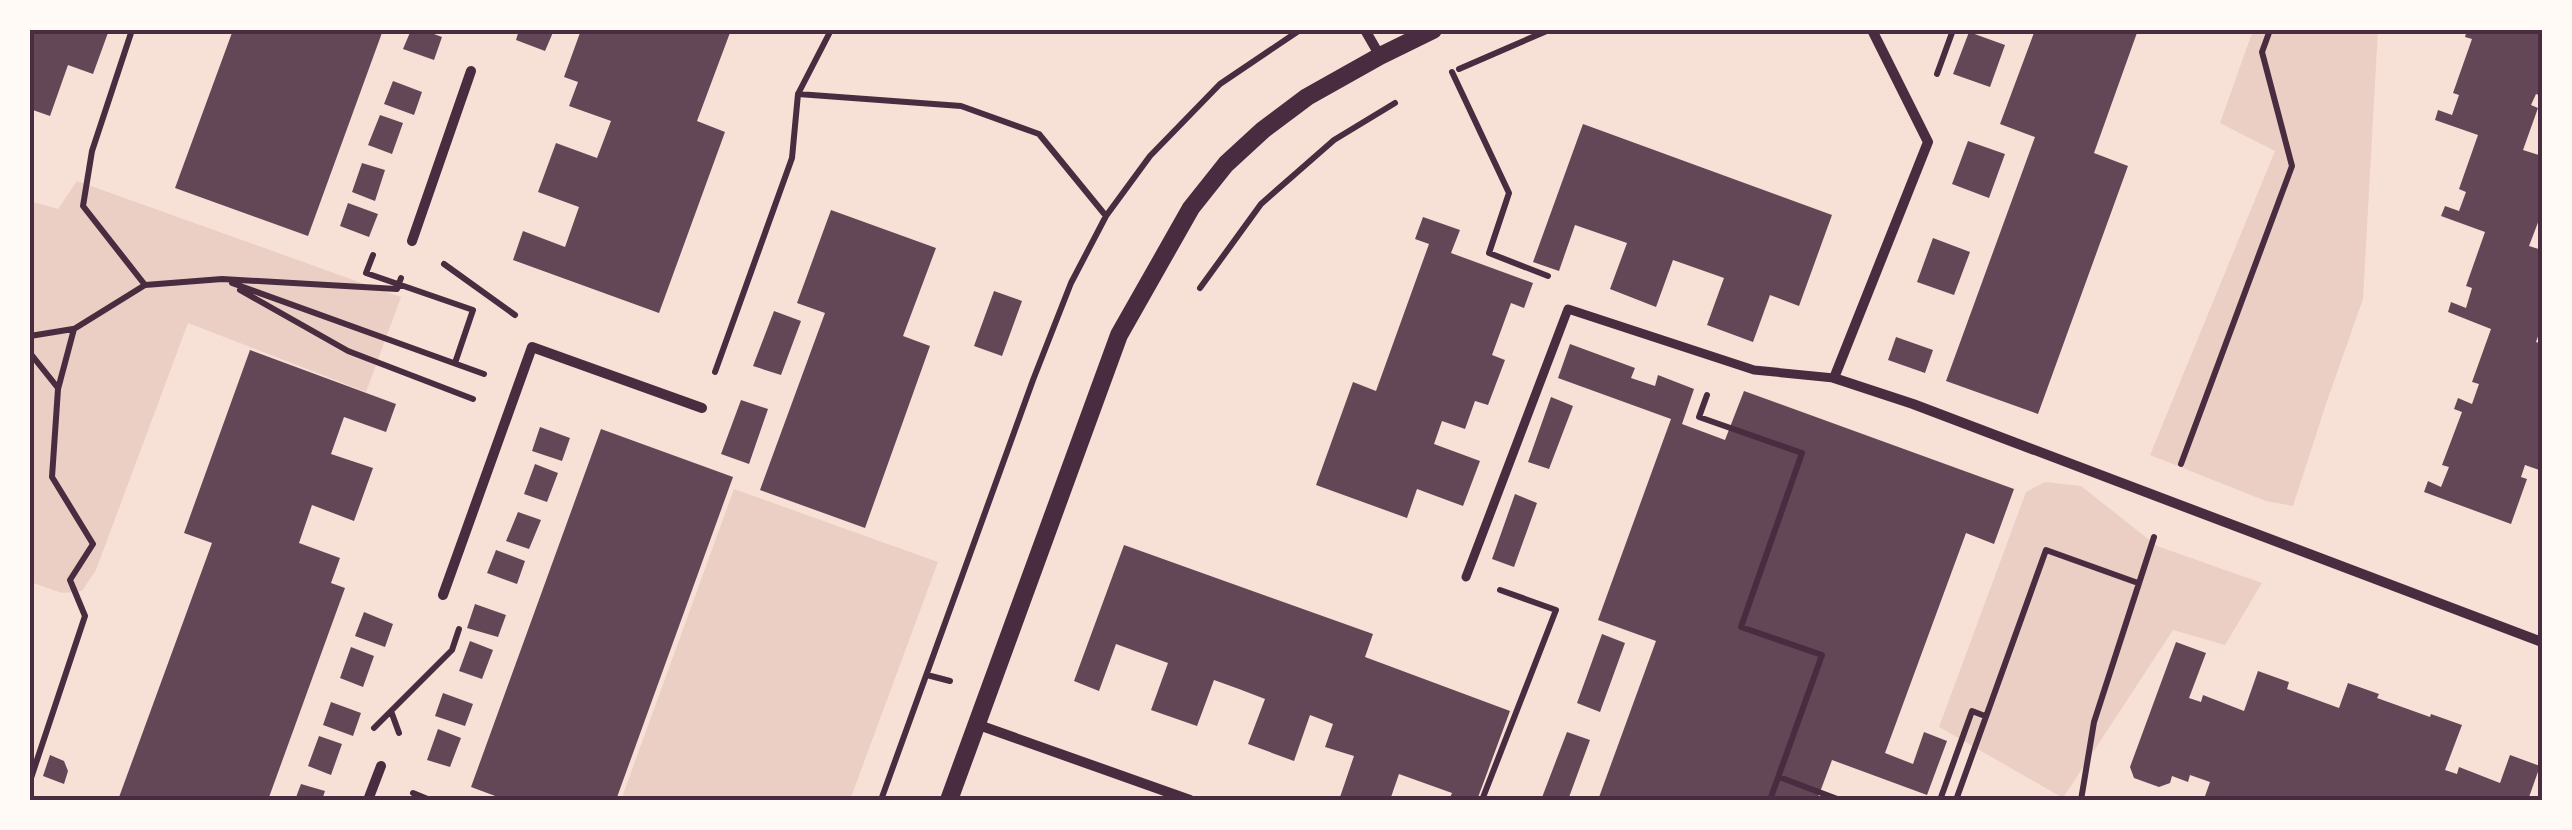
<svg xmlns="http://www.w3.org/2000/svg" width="2572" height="830" font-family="'Fira Sans',sans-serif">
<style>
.green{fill:#ebcfc5}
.building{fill:#644757}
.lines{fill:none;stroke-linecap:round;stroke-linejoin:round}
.path{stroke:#4a2c40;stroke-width:6}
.pedestrian{stroke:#4a2c40;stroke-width:9}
.minor{stroke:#4a2c40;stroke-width:10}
.tertiary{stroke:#4a2c40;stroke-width:18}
.neatline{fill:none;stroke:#4a2c40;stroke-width:4}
</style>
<rect width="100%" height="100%" fill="#f7e1d7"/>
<path class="green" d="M 2253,30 L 2378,30 L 2363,299 L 2327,401 L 2293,506 L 2266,501 L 2150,455 L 2275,151 L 2220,123 Z
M 77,181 L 401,297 L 366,392 L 188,323 L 96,570 L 82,591 L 62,593 L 30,582 L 30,201 L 58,209 Z
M 2045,482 L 2081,486 L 2157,546 L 2262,583 L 2225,645 L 2173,630 L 2063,798 L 1939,727 L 2026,492 Z
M 734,489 L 938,562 L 850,800 L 621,800 Z"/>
<path class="building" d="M 30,30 L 109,30 L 93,74 L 68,65 L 50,116 L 30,109 Z
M 233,30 L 383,30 L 308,236 L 175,188 Z
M 411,30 L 423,30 L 442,37 L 434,60 L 403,49 Z
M 519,30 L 554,30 L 545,51 L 516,40 Z
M 581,30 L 731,30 L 697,121 L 725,132 L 659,313 L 513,260 L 523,231 L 565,247 L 579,207 L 538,192 L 556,143 L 597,158 L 611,121 L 569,106 L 578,82 L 564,77 Z
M 2035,30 L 2138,30 L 2094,153 L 2128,166 L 2038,414 L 1946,381 L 2035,137 L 2000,124 Z
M 2467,30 L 2542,30 L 2542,96 L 2536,94 L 2531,105 L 2538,108 L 2523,150 L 2542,156 L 2542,191 L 2538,202 L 2542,203 L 2542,212 L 2529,246 L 2542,250 L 2542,325 L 2536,342 L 2542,344 L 2542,471 L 2525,465 L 2521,477 L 2527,479 L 2511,524 L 2424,492 L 2428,481 L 2441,487 L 2449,467 L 2442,465 L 2462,412 L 2454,409 L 2458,398 L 2472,404 L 2479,384 L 2472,382 L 2491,329 L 2448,312 L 2451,302 L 2466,308 L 2472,288 L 2466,286 L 2485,232 L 2441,216 L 2445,206 L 2459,211 L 2466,192 L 2459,189 L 2478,135 L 2435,120 L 2438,110 L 2452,115 L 2459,95 L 2453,93 L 2472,39 L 2465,37 Z
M 1969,32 L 2005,45 L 1990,87 L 1953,74 Z
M 393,81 L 422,92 L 414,115 L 384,104 Z
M 380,115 L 403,123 L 392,154 L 368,145 Z
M 1583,124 L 1832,215 L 1799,306 L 1770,295 L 1753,342 L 1707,325 L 1724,278 L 1673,260 L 1656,307 L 1610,289 L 1627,243 L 1575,225 L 1559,271 L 1533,262 Z
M 1968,141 L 2005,154 L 1989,198 L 1952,184 Z
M 362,163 L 385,170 L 375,201 L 352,192 Z
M 348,203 L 378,214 L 369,237 L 340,226 Z
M 831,210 L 936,248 L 903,336 L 930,346 L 865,528 L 760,490 L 825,313 L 797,303 Z
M 1423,217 L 1460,230 L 1451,253 L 1533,283 L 1524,308 L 1511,303 L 1492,355 L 1505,360 L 1488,405 L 1475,401 L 1465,429 L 1442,421 L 1434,444 L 1480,461 L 1463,506 L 1417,489 L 1407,518 L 1316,485 L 1353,382 L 1376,391 L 1429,244 L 1415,239 Z
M 1933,238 L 1970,252 L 1954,295 L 1917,282 Z
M 994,291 L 1022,301 L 1002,356 L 974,346 Z
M 774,311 L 801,321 L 781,375 L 753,366 Z
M 1896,337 L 1933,350 L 1925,373 L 1888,360 Z
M 1570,344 L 1635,368 L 1631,378 L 1655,386 L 1658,375 L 1694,389 L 1682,424 L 1725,440 L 1744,391 L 2014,489 L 1994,544 L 1966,533 L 1885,753 L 1913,764 L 1924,732 L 1947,741 L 1927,795 L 1832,760 L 1817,800 L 1598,800 L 1656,641 L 1598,620 L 1671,419 L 1558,378 Z
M 250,350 L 396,404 L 386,432 L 344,417 L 331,454 L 373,468 L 354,521 L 312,505 L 299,543 L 340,558 L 331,583 L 345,588 L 268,800 L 118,800 L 212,543 L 184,533 Z
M 1551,397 L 1573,406 L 1549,469 L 1528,462 Z
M 741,400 L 768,409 L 749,464 L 721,454 Z
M 540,427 L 570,438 L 562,461 L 532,451 Z
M 601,429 L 733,477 L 616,800 L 506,800 L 471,787 Z
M 535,464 L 558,473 L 547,502 L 524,494 Z
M 1515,494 L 1537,503 L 1514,567 L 1492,559 Z
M 518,512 L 541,520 L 529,549 L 506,541 Z
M 1124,545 L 1373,634 L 1365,657 L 1510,711 L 1477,800 L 1449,800 L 1452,793 L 1399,774 L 1390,800 L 1339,800 L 1354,756 L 1325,747 L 1333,724 L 1310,715 L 1294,761 L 1248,744 L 1265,699 L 1239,689 L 1214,680 L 1197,726 L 1151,710 L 1168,663 L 1116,644 L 1099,691 L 1074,681 Z
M 496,550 L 525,561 L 517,584 L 487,573 Z
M 475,604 L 506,615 L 498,637 L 467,628 Z
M 364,612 L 393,624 L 385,647 L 355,636 Z
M 1602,634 L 1625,643 L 1600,712 L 1577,703 Z
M 470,641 L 493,650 L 482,679 L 459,671 Z
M 2176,642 L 2206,653 L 2189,698 L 2201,702 L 2203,695 L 2244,711 L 2258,671 L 2289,682 L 2287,689 L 2339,708 L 2348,683 L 2379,694 L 2377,698 L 2430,717 L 2431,714 L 2462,725 L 2445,770 L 2457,774 L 2459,767 L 2500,783 L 2510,755 L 2540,766 L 2528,800 L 2212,800 L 2213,798 L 2205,796 L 2210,782 L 2190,775 L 2188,782 L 2172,776 L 2170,783 L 2159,787 L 2134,778 L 2130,767 Z
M 351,647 L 374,656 L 363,687 L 340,678 Z
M 443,693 L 473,704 L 465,726 L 435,716 Z
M 331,702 L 361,713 L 353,736 L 323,725 Z
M 438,729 L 461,738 L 450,767 L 427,760 Z
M 1567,732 L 1590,740 L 1568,800 L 1541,800 Z
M 319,736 L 342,744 L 331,775 L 308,766 Z
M 50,755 L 64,761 L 68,771 L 64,784 L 43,776 Z
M 301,784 L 325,791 L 322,800 L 295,800 Z"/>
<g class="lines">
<path class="path" d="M 132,30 L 92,151 L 83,206 L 145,285
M 1459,69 L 1549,30
M 1452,72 L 1509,193 L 1489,253 L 1548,276
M 1937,74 L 1953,30
M 798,94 L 961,106 L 1039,134 L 1106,216
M 373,255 L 366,273 L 473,310 L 455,363
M 444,264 L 515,315
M 232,283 L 484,374
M 1200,288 L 1261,204 L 1334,140 L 1395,103
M 240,290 L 348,351 L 473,399
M 30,336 L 73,329
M 30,353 L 58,388
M 715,372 L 792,158 L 798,94 L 831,30
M 1707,395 L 1699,417 L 1802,453 L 1741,627 L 1822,655 L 1770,800
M 2181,464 L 2292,166 L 2262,52 L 2270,30
M 927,675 L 950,681
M 391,711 L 399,733
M 374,728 L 452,650 L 459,629
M 1779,777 L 1840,800
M 30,781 L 85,616 L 70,580 L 93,544 L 52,477 L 58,389 L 74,329 L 145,285 L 222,279 L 397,289 L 401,278
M 413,793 L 430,800
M 881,800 L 1033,380 L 1071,283 L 1106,216 L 1150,156 L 1220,84 L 1300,30
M 1482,800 L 1556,610 L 1500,590
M 1940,800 L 1972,711 L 1985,716
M 1956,800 L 2046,550 L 2138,583
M 2081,800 L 2094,722 L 2154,537"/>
<path class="pedestrian" d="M 1466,577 L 1568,309 L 1754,370 L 1834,378"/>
<path class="minor" d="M 1365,30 L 1380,56
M 1872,30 L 1928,142 L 1834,378 L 1913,404 L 2542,642
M 412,241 L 471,71
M 443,595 L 532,347 L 702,408
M 976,724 L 1190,800
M 368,800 L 381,766"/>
<path class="tertiary" d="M 949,800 L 1119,335 L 1191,208 L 1226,164 L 1263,130 L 1307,97 L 1380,56 L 1433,30"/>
</g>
<rect width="2572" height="830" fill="none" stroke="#fffaf5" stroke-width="65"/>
<rect x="32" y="32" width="2508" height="766" class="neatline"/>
</svg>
